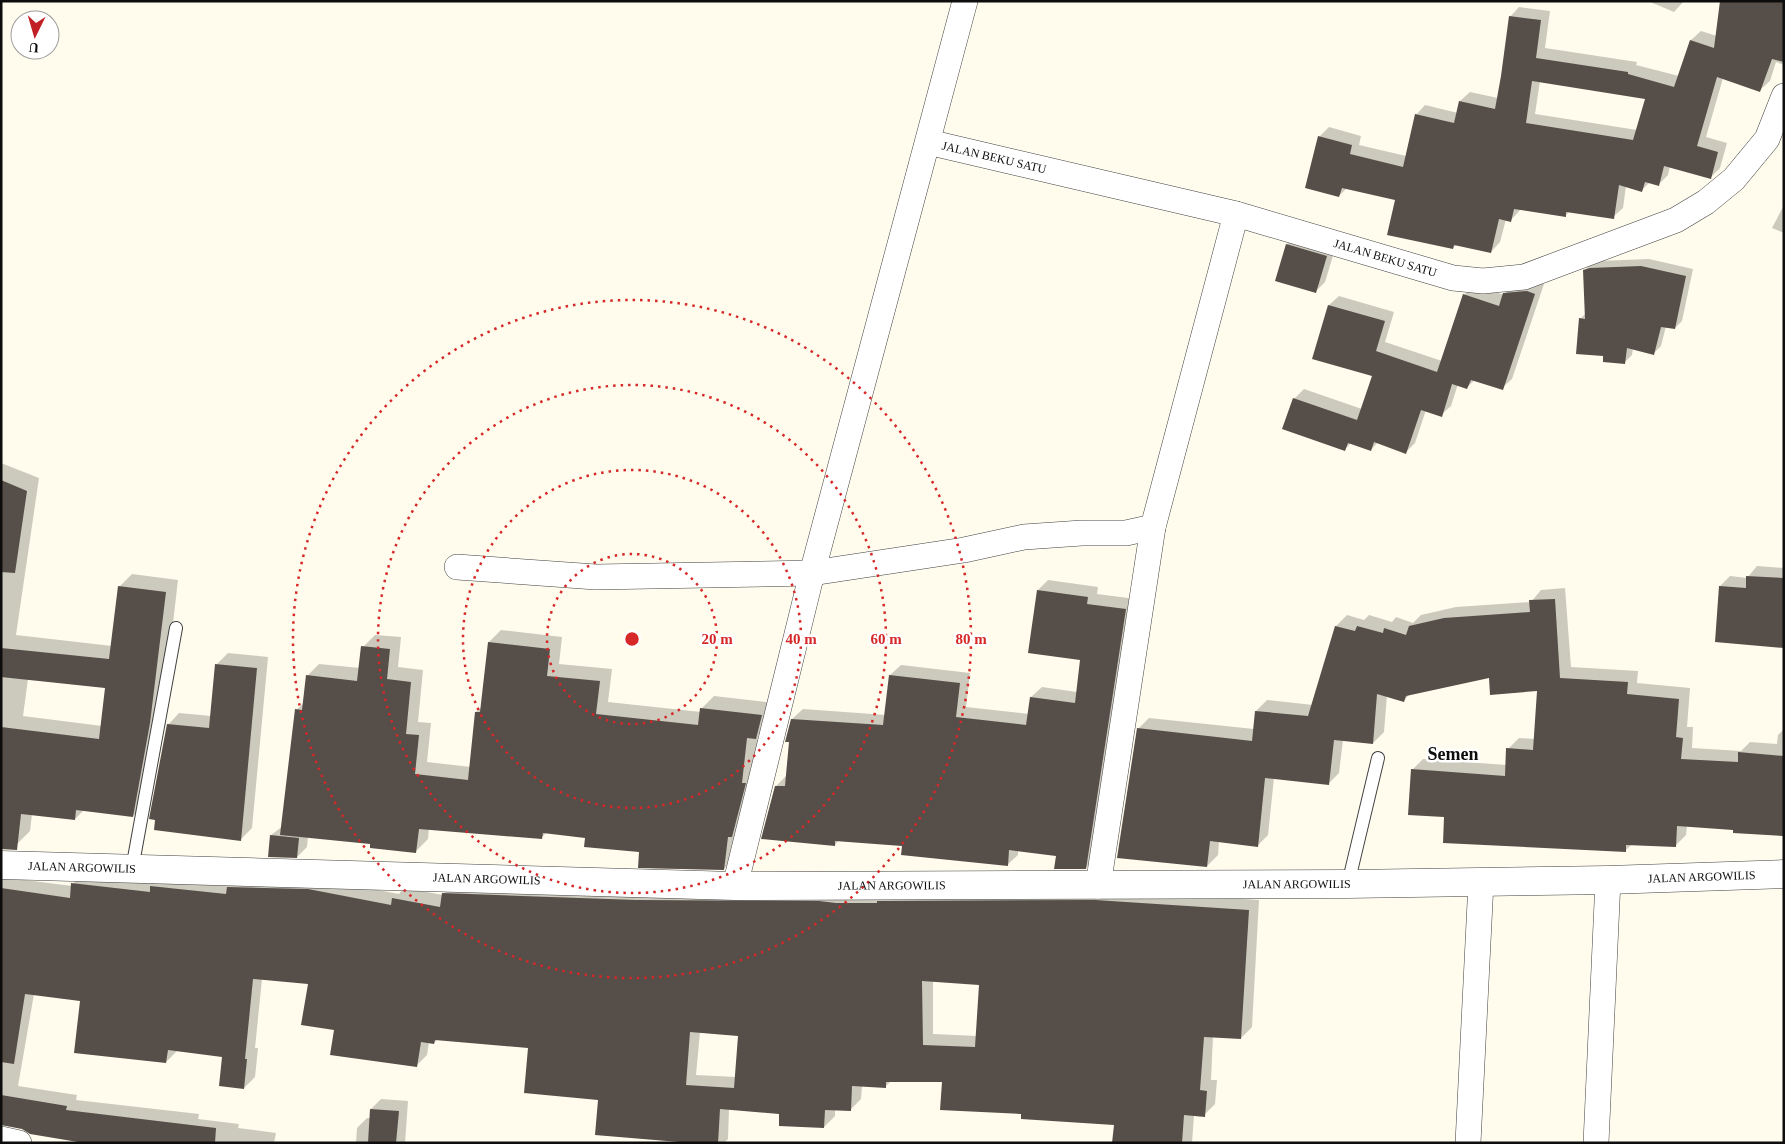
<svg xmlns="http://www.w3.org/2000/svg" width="1785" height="1144" font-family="Georgia,serif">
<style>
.shadow{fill:#0003;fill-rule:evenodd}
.building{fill:#564e49;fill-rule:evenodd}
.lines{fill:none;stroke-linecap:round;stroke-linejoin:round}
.service-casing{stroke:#404040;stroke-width:14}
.minor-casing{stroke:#404040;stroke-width:26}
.tertiary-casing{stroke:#404040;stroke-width:29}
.service{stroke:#fff;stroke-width:12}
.minor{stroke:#fff;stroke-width:25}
.tertiary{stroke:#fff;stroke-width:28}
.ring{fill:none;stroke:#d62828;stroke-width:2.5;stroke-dasharray:2.5 5}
.labels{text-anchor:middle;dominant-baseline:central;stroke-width:5;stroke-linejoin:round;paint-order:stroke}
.street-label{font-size:12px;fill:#0d0d0d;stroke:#fff}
.district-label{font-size:18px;font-weight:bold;fill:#0d0d0d;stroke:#fff}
.centre{fill:#d62828;stroke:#fff;stroke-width:2.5}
.ring-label{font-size:15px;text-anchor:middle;font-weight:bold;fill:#d62828;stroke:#fff;stroke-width:5;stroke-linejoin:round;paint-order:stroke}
</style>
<rect width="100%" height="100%" fill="#fffced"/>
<path class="shadow" d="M 1648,1 L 1684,1 L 1674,12 Z
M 1784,1 L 1784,65 L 1776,62 L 1770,81 L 1760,90 L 1723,78 L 1706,137 L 1727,143 L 1720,168 L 1711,177 L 1670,166 L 1668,175 L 1658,185 L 1650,182 L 1642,190 L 1626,186 L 1623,208 L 1613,217 L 1570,211 L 1565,216 L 1521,209 L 1511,220 L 1506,219 L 1500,242 L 1491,252 L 1457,244 L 1453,248 L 1397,199 L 1347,188 L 1339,196 L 1319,137 L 1329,127 L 1361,136 L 1359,145 L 1406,156 L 1416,115 L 1425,105 L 1458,113 L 1460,101 L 1470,92 L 1498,98 L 1510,17 L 1519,7 L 1550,11 L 1545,48 L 1637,62 L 1636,65 L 1679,76 L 1691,40 L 1701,31 L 1717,36 ZM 1540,81 L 1646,98 L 1637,130 L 1535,114 Z
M 1784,205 L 1784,233 L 1772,228 Z
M 1297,234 L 1336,246 L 1325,282 L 1315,292 L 1287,244 Z
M 1649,259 L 1693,269 L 1682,321 L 1675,328 L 1666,326 L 1661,346 L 1653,354 L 1633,348 L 1632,355 L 1624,363 L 1605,354 L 1580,319 L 1586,313 L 1584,271 L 1592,263 L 1599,261 Z
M 1537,282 L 1544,284 L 1512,379 L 1502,388 L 1475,380 L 1467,387 L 1458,384 L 1451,406 L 1441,415 L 1426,410 L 1415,443 L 1406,452 L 1378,442 L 1371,450 L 1351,443 L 1345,449 L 1294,399 L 1304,389 L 1362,409 L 1374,375 L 1329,305 L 1339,296 L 1394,312 L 1385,342 L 1442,361 L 1464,295 L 1474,285 L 1504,295 L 1514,284 Z
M 1,463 L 39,478 L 16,635 L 112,646 L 119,587 L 132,574 L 178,580 L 163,709 L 146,803 L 133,816 L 84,810 L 75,819 L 32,814 L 30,831 L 17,844 L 1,842 ZM 28,679 L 106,687 L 102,726 L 23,716 Z
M 1757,566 L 1784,568 L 1784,646 L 1720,586 L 1730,576 L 1747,578 Z
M 1048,580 L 1098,587 L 1097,594 L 1136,599 L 1096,857 L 1086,868 L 1057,855 L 1018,850 L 1018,855 L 1007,865 L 904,845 L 839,840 L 835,845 L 776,786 L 786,776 L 792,719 L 803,709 L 886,715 L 890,675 L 901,665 L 970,673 L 966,707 L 1029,714 L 1031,697 L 1042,687 L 1077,692 L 1081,659 L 1038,590 Z
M 1565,588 L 1571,667 L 1638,671 L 1637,683 L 1690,688 L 1687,727 L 1693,727 L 1692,748 L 1741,751 L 1750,742 L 1777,744 L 1778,735 L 1784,729 L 1784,835 L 1734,829 L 1687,826 L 1686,835 L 1675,846 L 1632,844 L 1625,851 L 1446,816 L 1412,770 L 1423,759 L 1507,765 L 1508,749 L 1519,738 L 1535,739 L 1538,690 L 1490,677 L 1410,694 L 1404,700 L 1387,695 L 1384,732 L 1373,743 L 1343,740 L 1339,773 L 1328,784 L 1274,778 L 1268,835 L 1257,846 L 1219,841 L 1218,855 L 1207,866 L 1138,729 L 1149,718 L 1254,729 L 1256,711 L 1267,700 L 1313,705 L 1336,626 L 1347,615 L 1364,620 L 1369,615 L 1392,622 L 1396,617 L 1413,623 L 1421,615 L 1456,607 L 1531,602 L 1541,590 Z
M 501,630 L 562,637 L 559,664 L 612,669 L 608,702 L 701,712 L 701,709 L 714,696 L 774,703 L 768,725 L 758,736 L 754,771 L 736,856 L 724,869 L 641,851 L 587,837 L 547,832 L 542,837 L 429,828 L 428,839 L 416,851 L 372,843 L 308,836 L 307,847 L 297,857 L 271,835 L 283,826 L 296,710 L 304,703 L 307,676 L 319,664 L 360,668 L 363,647 L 375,635 L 401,637 L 398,667 L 423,670 L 418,722 L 431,723 L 427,762 L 471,767 L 476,712 L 482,707 L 489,642 Z
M 228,653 L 268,657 L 252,828 L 241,839 L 168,725 L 179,713 L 211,716 L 217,664 Z
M 83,873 L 319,879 L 399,894 L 404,888 L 443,895 L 454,883 L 1107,890 L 1259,900 L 1252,1027 L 1241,1038 L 1213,1036 L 1211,1080 L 1217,1080 L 1215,1104 L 1204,1115 L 1194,1115 L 1192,1143 L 1114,1143 L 1115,1124 L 1022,1113 L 943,1080 L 891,1081 L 885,1087 L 862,1085 L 861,1099 L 850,1110 L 835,1109 L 835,1116 L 824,1127 L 780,1113 L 729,1109 L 728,1139 L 724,1143 L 689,1143 L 599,1099 L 529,1046 L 438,1039 L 434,1043 L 429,1042 L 427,1055 L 416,1066 L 335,1029 L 309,983 L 262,979 L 255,1048 L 258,1048 L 255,1077 L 244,1088 L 223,1056 L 177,1051 L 166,1062 L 81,1000 L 34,994 L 18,1086 L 77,1095 L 76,1100 L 199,1114 L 198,1119 L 239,1124 L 238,1128 L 276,1133 L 274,1143 L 85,1143 L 1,1124 L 1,877 L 72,886 L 73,884 ZM 933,981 L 981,984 L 977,1036 L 933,1034 ZM 700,1032 L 740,1035 L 736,1077 L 696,1075 Z
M 381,1099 L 408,1101 L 405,1143 L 356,1143 L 357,1128 L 367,1118 L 370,1118 L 371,1109 Z"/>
<path class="building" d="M 1720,1 L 1784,1 L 1784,62 L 1772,59 L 1760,92 L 1717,77 L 1697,146 L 1718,152 L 1711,179 L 1664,166 L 1659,186 L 1645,182 L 1642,192 L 1619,185 L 1614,219 L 1566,212 L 1566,217 L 1514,209 L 1511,222 L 1499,219 L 1491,253 L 1454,245 L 1453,249 L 1387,235 L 1395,200 L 1342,188 L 1339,197 L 1305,188 L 1318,136 L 1352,145 L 1350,154 L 1403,167 L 1415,114 L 1454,123 L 1459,101 L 1495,109 L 1501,76 L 1509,16 L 1541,20 L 1536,58 L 1628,72 L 1628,74 L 1674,87 L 1690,40 L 1714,48 ZM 1532,81 L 1645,99 L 1633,140 L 1526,123 Z
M 1286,244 L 1327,256 L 1316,293 L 1275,281 Z
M 1641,266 L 1686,276 L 1675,329 L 1661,327 L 1654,355 L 1627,348 L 1625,364 L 1603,362 L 1603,356 L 1576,354 L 1579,318 L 1585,319 L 1583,270 L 1590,268 Z
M 1527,291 L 1535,294 L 1503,390 L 1471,380 L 1467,389 L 1452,384 L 1442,417 L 1421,410 L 1406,454 L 1374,442 L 1371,451 L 1348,443 L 1345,451 L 1282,429 L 1293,398 L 1357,420 L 1372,376 L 1312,359 L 1328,305 L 1385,321 L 1376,351 L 1437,372 L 1463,294 L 1499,306 L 1503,293 Z
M 1,480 L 27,491 L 15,573 L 1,572 Z
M 1746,576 L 1784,578 L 1784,648 L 1715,642 L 1719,586 L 1746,588 Z
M 118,586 L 166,592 L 150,723 L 133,817 L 76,810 L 75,820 L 21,814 L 17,850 L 1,849 L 1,727 L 99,739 L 105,688 L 1,677 L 1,648 L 109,659 Z
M 1037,590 L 1088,597 L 1087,604 L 1126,609 L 1086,869 L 1054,869 L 1056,856 L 1009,850 L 1008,866 L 901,855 L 902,846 L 835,841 L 835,846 L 761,839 L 775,786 L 785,786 L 789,742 L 785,742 L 791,719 L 883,725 L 889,675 L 960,683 L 956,717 L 1026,725 L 1030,697 L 1075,703 L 1080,660 L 1028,653 Z
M 1555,599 L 1560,678 L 1628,682 L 1627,694 L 1679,699 L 1676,737 L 1683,738 L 1681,759 L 1738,762 L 1738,752 L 1784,756 L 1784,836 L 1733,833 L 1733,830 L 1677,826 L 1676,847 L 1626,845 L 1626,852 L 1443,843 L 1444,817 L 1408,815 L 1411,769 L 1505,776 L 1506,748 L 1533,750 L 1537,691 L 1490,695 L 1489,678 L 1406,696 L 1404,702 L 1377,694 L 1373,744 L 1334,740 L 1329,785 L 1265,778 L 1258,847 L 1210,841 L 1207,867 L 1117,858 L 1137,728 L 1252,741 L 1255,711 L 1308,716 L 1335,626 L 1355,631 L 1357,626 L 1383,633 L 1384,628 L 1406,635 L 1409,626 L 1444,618 L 1530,612 L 1529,600 Z
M 488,642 L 550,649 L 547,676 L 600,681 L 596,714 L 698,725 L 700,708 L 762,715 L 756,739 L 747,738 L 742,783 L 746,783 L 732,837 L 728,837 L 724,870 L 638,868 L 639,852 L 584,847 L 585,838 L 543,833 L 542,839 L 419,829 L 416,853 L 370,848 L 370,844 L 280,835 L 295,709 L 302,710 L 306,675 L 357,681 L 361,646 L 390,649 L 387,679 L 411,682 L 406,734 L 419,735 L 415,774 L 468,780 L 475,712 L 480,712 Z
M 215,664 L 257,668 L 241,841 L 154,830 L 155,820 L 149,819 L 167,724 L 209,728 Z
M 270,835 L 299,838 L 297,858 L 268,857 Z
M 71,883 L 150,892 L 150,886 L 226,894 L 227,887 L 308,889 L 391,905 L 392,898 L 440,907 L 442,893 L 636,900 L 819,901 L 836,903 L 877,903 L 877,901 L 1095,900 L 1249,910 L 1241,1039 L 1204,1037 L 1200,1090 L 1207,1091 L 1205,1117 L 1184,1115 L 1182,1143 L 1112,1143 L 1114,1125 L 1021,1119 L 1021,1114 L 940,1110 L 942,1082 L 886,1082 L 886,1088 L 852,1086 L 851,1111 L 825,1110 L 824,1128 L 779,1126 L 779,1114 L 720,1109 L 718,1143 L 691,1143 L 595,1135 L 598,1100 L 524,1093 L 528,1048 L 435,1040 L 434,1044 L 421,1042 L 417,1067 L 330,1055 L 334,1030 L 301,1025 L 308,984 L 253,979 L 245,1059 L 247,1059 L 244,1089 L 219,1086 L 222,1057 L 168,1050 L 166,1063 L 74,1053 L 80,1001 L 25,994 L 14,1064 L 1,1062 L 1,888 L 70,898 ZM 922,981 L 979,985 L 975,1047 L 923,1045 ZM 690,1032 L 738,1036 L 734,1088 L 686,1085 Z
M 1,1095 L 67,1106 L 66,1110 L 216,1128 L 215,1143 L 84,1143 L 30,1134 L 22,1129 L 1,1125 Z
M 370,1109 L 399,1111 L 396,1143 L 368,1143 Z"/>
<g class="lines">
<g class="service-casing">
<path id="service" d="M 132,869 L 176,628
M 1348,884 L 1378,758"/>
</g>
<g class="minor-casing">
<g id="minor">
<path id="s1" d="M 928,142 L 1236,214 L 1453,278 L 1483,281 L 1524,277 L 1676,220 L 1706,202 L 1734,179 L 1767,139 L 1784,96"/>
<path d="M 457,567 L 596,577 L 812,573 L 964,550 L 1024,537 L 1082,533 L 1126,533 L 1153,527"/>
<path d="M 735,886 L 812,573 L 965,1"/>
<path d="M 1098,886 L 1153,527 L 1236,214"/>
<path d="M 1,1139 L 19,1143"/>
<path d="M 1468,1143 L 1481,882"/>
<path d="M 1596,1143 L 1608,880"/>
</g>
</g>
<g class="tertiary-casing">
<g id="tertiary">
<path id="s2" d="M 1,865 L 735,886 L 1348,884 L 1608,880 L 1784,874"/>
</g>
</g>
<use href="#service" class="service"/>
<use href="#minor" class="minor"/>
<use href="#tertiary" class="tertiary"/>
</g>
<g class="ring">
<circle cx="632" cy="639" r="85"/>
<circle cx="632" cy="639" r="169"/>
<circle cx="632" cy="639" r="254"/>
<circle cx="632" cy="639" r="339"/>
</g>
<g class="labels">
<g class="street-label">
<text stroke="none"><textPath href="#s1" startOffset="68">JALAN BEKU SATU</textPath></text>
<text stroke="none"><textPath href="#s1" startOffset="472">JALAN BEKU SATU</textPath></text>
<text stroke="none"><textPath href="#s2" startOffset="81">JALAN ARGOWILIS</textPath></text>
<text stroke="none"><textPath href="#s2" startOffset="1701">JALAN ARGOWILIS</textPath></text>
<text stroke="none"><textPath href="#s2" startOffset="486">JALAN ARGOWILIS</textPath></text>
<text stroke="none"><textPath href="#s2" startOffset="1296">JALAN ARGOWILIS</textPath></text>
<text stroke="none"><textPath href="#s2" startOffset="891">JALAN ARGOWILIS</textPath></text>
</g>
<g class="district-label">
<text x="1453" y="754">Semen</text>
</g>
</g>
<circle cx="632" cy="639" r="8" class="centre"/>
<g class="ring-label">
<text x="717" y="644">20 m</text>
<text x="801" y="644">40 m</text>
<text x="886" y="644">60 m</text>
<text x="971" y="644">80 m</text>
</g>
<rect width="1785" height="1144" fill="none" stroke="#0d0d0d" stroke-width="5"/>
<g transform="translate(35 35) rotate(185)"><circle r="24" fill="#ffffff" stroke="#9e9e9e"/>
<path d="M0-4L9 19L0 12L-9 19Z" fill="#c22026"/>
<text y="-8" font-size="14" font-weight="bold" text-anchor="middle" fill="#0d0d0d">U</text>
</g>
</svg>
